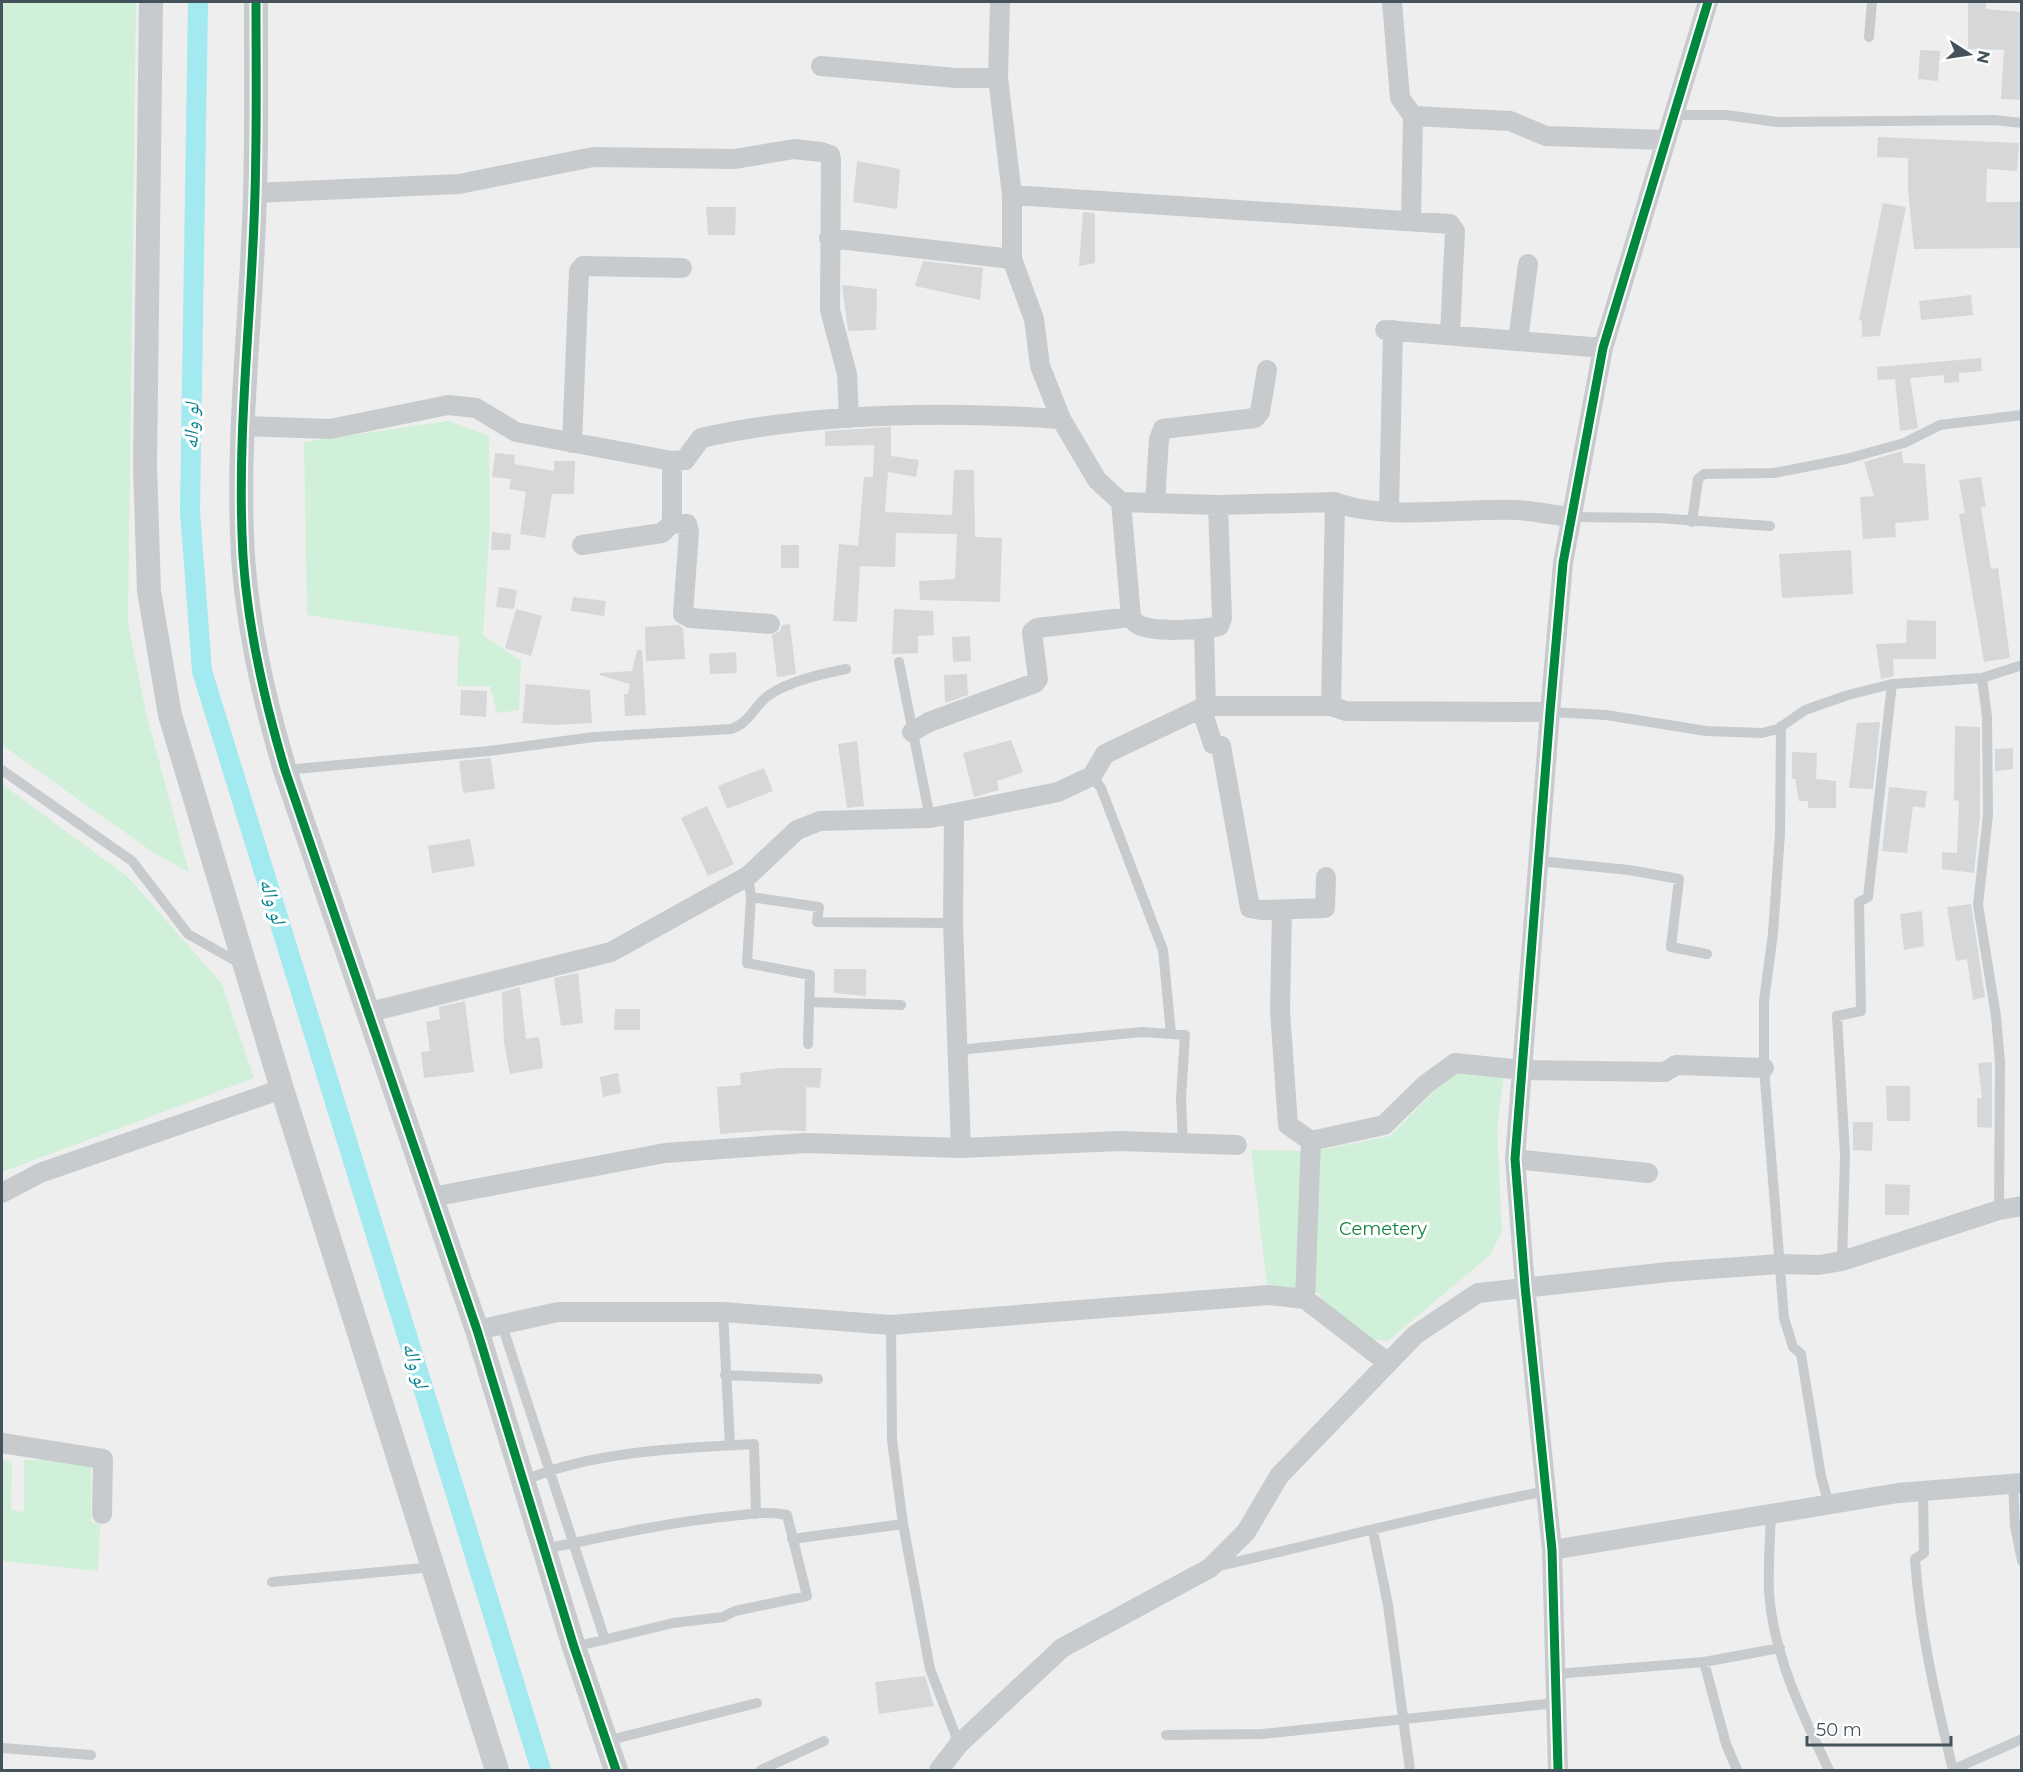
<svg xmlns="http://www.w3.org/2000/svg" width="2023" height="1772" font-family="Montserrat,'Noto Naskh Arabic',sans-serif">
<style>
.green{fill:#d0f0d9}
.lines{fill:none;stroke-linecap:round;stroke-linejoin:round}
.canal{stroke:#a3e9f0;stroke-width:20}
.building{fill:#d6d7d8}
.service{stroke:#c7cbcd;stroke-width:10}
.minor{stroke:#c7cbcd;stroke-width:20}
.tertiary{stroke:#c7cbcd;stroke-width:24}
.cycleway-casing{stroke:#fff;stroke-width:13}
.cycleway{stroke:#00873e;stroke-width:9}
.labels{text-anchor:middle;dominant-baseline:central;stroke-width:6;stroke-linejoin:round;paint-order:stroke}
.park-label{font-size:18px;fill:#11803b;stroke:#fff}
.water-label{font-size:20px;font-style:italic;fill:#07838f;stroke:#fff}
</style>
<rect width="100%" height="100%" fill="#efeeee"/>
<path class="green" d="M 2,2 L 136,2 L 128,623 L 146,713 L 189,872 L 154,853 L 2,745 Z
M 448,421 L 489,436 L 490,522 L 483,635 L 521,661 L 519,710 L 497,713 L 490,686 L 457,686 L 459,637 L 307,615 L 304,442 Z
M 2,784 L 128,877 L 222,984 L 254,1078 L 2,1172 Z
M 1457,1068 L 1504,1075 L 1497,1127 L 1502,1232 L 1490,1255 L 1388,1341 L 1335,1335 L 1320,1293 L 1267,1284 L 1251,1150 L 1316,1151 L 1390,1136 Z
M 2,1459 L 12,1464 L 11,1510 L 24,1512 L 24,1460 L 56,1460 L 91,1467 L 91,1522 L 100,1524 L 98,1571 L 2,1561 Z"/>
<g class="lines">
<path class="canal" d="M 198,2 L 190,511 L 202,671 L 541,1770"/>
</g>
<path class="building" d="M 1968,2 L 1986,2 L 1986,9 L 2022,12 L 2022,100 L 2001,99 L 2004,50 L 1968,49 Z
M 1920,50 L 1940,51 L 1938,81 L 1918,79 Z
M 1878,137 L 2019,143 L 2017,171 L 1987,169 L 1986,202 L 2022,202 L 2022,248 L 1914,249 L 1908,190 L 1908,158 L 1877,157 Z
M 857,161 L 900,169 L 897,209 L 853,202 Z
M 1883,203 L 1906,207 L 1880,336 L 1862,337 L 1862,321 L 1859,320 Z
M 706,207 L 736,207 L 735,235 L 708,235 Z
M 1083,212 L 1095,213 L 1095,263 L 1079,266 Z
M 923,261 L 983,268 L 980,300 L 915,286 Z
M 842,285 L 877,289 L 876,330 L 848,331 Z
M 1971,295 L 1973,315 L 1921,320 L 1919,301 Z
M 1981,358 L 1982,371 L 1959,373 L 1959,382 L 1944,383 L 1944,375 L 1910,378 L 1918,428 L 1900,431 L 1895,379 L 1878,380 L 1877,367 Z
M 891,427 L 891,456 L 919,460 L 916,477 L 888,472 L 885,512 L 952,515 L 954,470 L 974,470 L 975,537 L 1002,538 L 1000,602 L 920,600 L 919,581 L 955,579 L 957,534 L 896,533 L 895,567 L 860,566 L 857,622 L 833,621 L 839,544 L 858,546 L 864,477 L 873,477 L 874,445 L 825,446 L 825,431 Z
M 1902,451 L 1903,463 L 1925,464 L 1929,520 L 1895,523 L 1896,537 L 1863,539 L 1860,497 L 1874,496 L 1864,462 Z
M 495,453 L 515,455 L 514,464 L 554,471 L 554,461 L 575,461 L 574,494 L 552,494 L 545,538 L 520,534 L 526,492 L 509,489 L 511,479 L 492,477 Z
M 1981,477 L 1986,507 L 1981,507 L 1991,569 L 1998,568 L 2010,658 L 1984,662 L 1959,514 L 1965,513 L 1959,480 Z
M 492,532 L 511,534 L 510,550 L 491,550 Z
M 781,545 L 799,545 L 799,568 L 781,568 Z
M 1851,550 L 1853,594 L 1782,598 L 1779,554 Z
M 499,587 L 517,590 L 514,609 L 496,607 Z
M 573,597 L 606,601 L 604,616 L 571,611 Z
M 516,609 L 542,616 L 531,656 L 505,648 Z
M 894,609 L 933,611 L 934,635 L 918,636 L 918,653 L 892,654 Z
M 1907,620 L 1936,621 L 1936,659 L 1893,659 L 1894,676 L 1881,679 L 1876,644 L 1906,643 Z
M 790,624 L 796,674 L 777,677 L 772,635 L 780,631 L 782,625 Z
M 678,625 L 683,628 L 685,659 L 646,661 L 645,627 Z
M 970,636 L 971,661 L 953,662 L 952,637 Z
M 637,650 L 642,650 L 646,715 L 625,716 L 624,694 L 628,694 L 630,684 L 599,675 L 600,673 L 632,671 Z
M 736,652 L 737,673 L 710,674 L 709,654 Z
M 967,674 L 968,695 L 945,703 L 944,675 Z
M 526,684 L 590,690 L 592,723 L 553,725 L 522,723 Z
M 461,690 L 487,691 L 486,717 L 460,715 Z
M 1880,722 L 1873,789 L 1849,788 L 1857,723 Z
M 1955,726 L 1980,727 L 1980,815 L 1974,873 L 1942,869 L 1942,852 L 1957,853 L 1959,801 L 1954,800 Z
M 1011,740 L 1023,772 L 997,781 L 999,790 L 974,797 L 963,753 Z
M 857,741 L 864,806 L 847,808 L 838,744 Z
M 2013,748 L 2013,769 L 1995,771 L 1995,749 Z
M 1792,752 L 1817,753 L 1816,779 L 1836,781 L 1836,808 L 1808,808 L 1808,801 L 1799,801 L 1795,779 L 1792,779 Z
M 491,758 L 495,789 L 463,793 L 459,761 Z
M 764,768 L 773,791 L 727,809 L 718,786 Z
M 1889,787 L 1927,791 L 1925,808 L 1913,806 L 1907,853 L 1882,851 Z
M 707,806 L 734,864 L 708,876 L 681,818 Z
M 470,839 L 475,866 L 432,873 L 428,846 Z
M 1971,904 L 1985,997 L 1973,1000 L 1967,959 L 1956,961 L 1947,907 Z
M 1922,911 L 1924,946 L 1904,950 L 1900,914 Z
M 834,969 L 866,969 L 866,996 L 834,993 Z
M 578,973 L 583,1023 L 561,1026 L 554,978 Z
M 520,987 L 526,1039 L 539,1037 L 543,1068 L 510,1074 L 504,1043 L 502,992 Z
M 465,1001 L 474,1072 L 424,1078 L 421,1052 L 430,1051 L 426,1022 L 440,1019 L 439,1007 Z
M 615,1009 L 640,1009 L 640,1030 L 614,1030 Z
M 1992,1062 L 1992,1128 L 1977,1127 L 1977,1098 L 1982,1098 L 1978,1063 Z
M 781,1068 L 822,1068 L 820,1088 L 806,1087 L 806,1131 L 770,1130 L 720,1134 L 717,1087 L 741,1085 L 740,1073 Z
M 618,1073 L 621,1093 L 603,1097 L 600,1077 Z
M 1886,1086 L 1910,1086 L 1910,1121 L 1887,1121 Z
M 1853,1122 L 1873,1122 L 1872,1151 L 1853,1150 Z
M 1885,1184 L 1910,1185 L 1909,1215 L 1885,1215 Z
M 925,1676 L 934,1706 L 879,1714 L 875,1682 Z"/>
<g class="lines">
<path class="service" d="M 1869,37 L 1872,2
M 1674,115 L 1726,115 L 1777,122 L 1994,120 L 2022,123
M 1571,517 L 1658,518 L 1770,526
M 1692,522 L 1698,479 L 1704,474 L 1774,473 L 1846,459 L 1904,443 L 1940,425 L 2022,415
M 899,662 L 930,818
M 1982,678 L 1987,717 L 1988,815 L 1978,905 L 1996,1016 L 2000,1062 L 1999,1210
M 1550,712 L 1606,715 L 1706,731 L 1762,733 L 1778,729 L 1805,710 L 1848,695 L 1892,684 L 1982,678 L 2022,665
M 1781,726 L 1780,834 L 1773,933 L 1764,1001 L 1764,1068 L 1784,1318 L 1793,1347 L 1801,1354 L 1821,1476 L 1829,1504
M 2,770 L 132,861 L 188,934 L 241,964
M 285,770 L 489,751 L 594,737 L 731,729 C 750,723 754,706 769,695 C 790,681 821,674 846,669
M 1092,776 L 1101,788 L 1163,950 L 1171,1034
M 1539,861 L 1629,870 L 1679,879 L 1671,947 L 1707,954
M 748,876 L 751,897 L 747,963 L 810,975 L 808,1044
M 751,897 L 819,907 L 817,922 L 953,923
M 809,1002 L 901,1005
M 958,1050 L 1142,1032 L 1185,1035 L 1181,1098 L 1183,1143
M 1842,1261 L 1845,1154 L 1837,1016 L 1861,1011 L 1859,902 L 1868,897 L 1892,684
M 723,1312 L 730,1445
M 502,1325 L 605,1640
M 891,1325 L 892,1440 L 903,1524 L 930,1669 L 959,1744
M 725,1375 L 818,1379
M 523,1481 C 591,1451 680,1448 754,1444 L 756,1514
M 2013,1483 L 2015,1526 L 2022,1561
M 1923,1491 L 1924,1553 L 1915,1559 C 1920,1632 1936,1700 1953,1770
M 1771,1514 C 1770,1540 1768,1566 1769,1592 C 1773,1654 1803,1716 1829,1770
M 1373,1531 L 1388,1605 L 1410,1770
M 792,1539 L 903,1524
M 545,1549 C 607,1536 669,1522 732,1516 C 751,1514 769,1511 787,1515 L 807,1596 L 735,1611 L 723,1617 L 673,1623 L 574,1647
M 1214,1567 C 1325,1542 1435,1512 1547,1491
M 272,1582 L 434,1567
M 1704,1662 L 1726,1744 L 1737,1770
M 1556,1674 L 1704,1662 L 1780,1648
M 1166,1735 L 1262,1734 L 1556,1703
M 606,1741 L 757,1703
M 2,1748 L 91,1755
M 761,1770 L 824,1741
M 1952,1770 L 2022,1739"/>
<path class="minor" d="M 1392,2 L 1400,98 L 1413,116 L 1411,221
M 821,66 L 956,78 L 998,78 L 1012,195 L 1012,259 L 1034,319 L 1040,366 L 1061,419 L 1097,480 L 1121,502 L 1218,505 L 1335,502 C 1383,521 1463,508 1516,510 C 1534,511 1553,515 1571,517
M 998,78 L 1000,2
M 1413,116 L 1510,121 L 1546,136 L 1666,140
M 255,193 L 459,184 L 593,157 L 735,159 L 794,149 L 821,152 L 830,155 L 831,159 L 830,310 L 847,374 L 849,418
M 1012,195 L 1450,224 L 1455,231 L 1450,334
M 829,238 L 1012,259
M 1385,330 L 1603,348
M 1518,340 L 1528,264
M 243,426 L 330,429 L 448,405 L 476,408 L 516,432 L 672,461 L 685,460 L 701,438 C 817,412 942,411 1061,419
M 572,443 L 579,271 L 583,266 L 682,268
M 1121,502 L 1131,617 C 1132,618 1136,624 1137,624 C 1151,633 1203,630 1219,626 L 1222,618 L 1218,505
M 1155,503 L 1159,439 L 1163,429 L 1255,418 L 1260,412 L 1267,370
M 1389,510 L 1393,330
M 672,523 L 687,524 L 689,532 L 683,614 L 690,618 L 770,624
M 582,545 L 662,533 L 672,523 L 672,461
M 1204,630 L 1206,706
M 1331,706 L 1335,502
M 1201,708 L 1213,744 L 1221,746 L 1250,908 L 1261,910 L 1325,908 L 1326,877
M 912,732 L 929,722 L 1035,683 L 1038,679 L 1032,632 L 1037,628 L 1131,617
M 954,815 L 953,923 L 961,1148
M 1282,910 L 1280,1011 L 1288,1125 L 1311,1141 L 1305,1299
M 370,1012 L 611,952 L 748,876 L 797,830 L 820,821 L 930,818 L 1058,792 L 1092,776 L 1105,754 L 1206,706 L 1331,706 L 1346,711 L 1550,712
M 1311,1141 L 1384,1125 L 1426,1084 L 1455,1063 L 1522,1070 L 1665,1072 L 1676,1065 L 1764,1068
M 1515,1159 L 1648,1173
M 2,1193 L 40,1173 L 282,1089
M 432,1197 L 665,1153 L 806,1143 L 961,1148 L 1120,1141 L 1237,1145
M 477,1330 L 558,1312 L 723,1312 L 891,1325 L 1269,1295 L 1305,1299 L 1388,1363
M 2,1443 L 103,1459 L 102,1514
M 1552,1550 L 1898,1493 L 2022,1483
M 939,1770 L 959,1744 L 1062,1648 L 1210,1568 L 1246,1532 L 1279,1476 L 1415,1335 L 1478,1293 L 1668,1272 L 1780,1264 L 1819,1265 L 1842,1261 L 1999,1210 L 2022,1206
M 1558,1770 L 1552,1550 L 1525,1286 L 1515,1159 L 1550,712 L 1563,563 L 1603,348 L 1708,2"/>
<path class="tertiary" d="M 151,2 L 145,465 L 149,591 L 170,715 L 282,1089 L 497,1770
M 256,2 C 256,65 257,129 255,193 C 252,314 236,435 243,556 C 248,630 264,700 285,770 L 477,1330 L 574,1647 L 616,1770"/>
<g class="cycleway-casing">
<path id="cycleway" d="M 256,2 C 256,65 257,129 255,193 C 252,314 236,435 243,556 C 248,630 264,700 285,770 L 477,1330 L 574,1647 L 616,1770
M 1558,1770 L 1552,1550 L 1525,1286 L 1515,1159 L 1550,712 L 1563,563 L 1603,348 L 1708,2"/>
</g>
<use href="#cycleway" class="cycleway"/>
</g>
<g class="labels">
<g class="park-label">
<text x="1383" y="1229">Cemetery</text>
</g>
<g class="water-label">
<text transform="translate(191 426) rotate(-89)">لو واله</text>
<text transform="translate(273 901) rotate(73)">لو واله</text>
<text transform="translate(416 1365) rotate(73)">لو واله</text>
</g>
</g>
<rect width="2023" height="1772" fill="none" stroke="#44535b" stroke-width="6"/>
<g transform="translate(1969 54) rotate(102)" stroke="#ffffff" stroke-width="4.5" paint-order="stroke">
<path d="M0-4.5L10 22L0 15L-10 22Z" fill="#44535b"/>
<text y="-9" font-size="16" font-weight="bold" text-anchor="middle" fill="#44535b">N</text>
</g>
<path d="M1807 1736v9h144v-9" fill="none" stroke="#44535b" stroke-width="3"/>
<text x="1816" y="1736" font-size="18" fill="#44535b" stroke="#ffffff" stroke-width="4.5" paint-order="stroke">50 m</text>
</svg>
